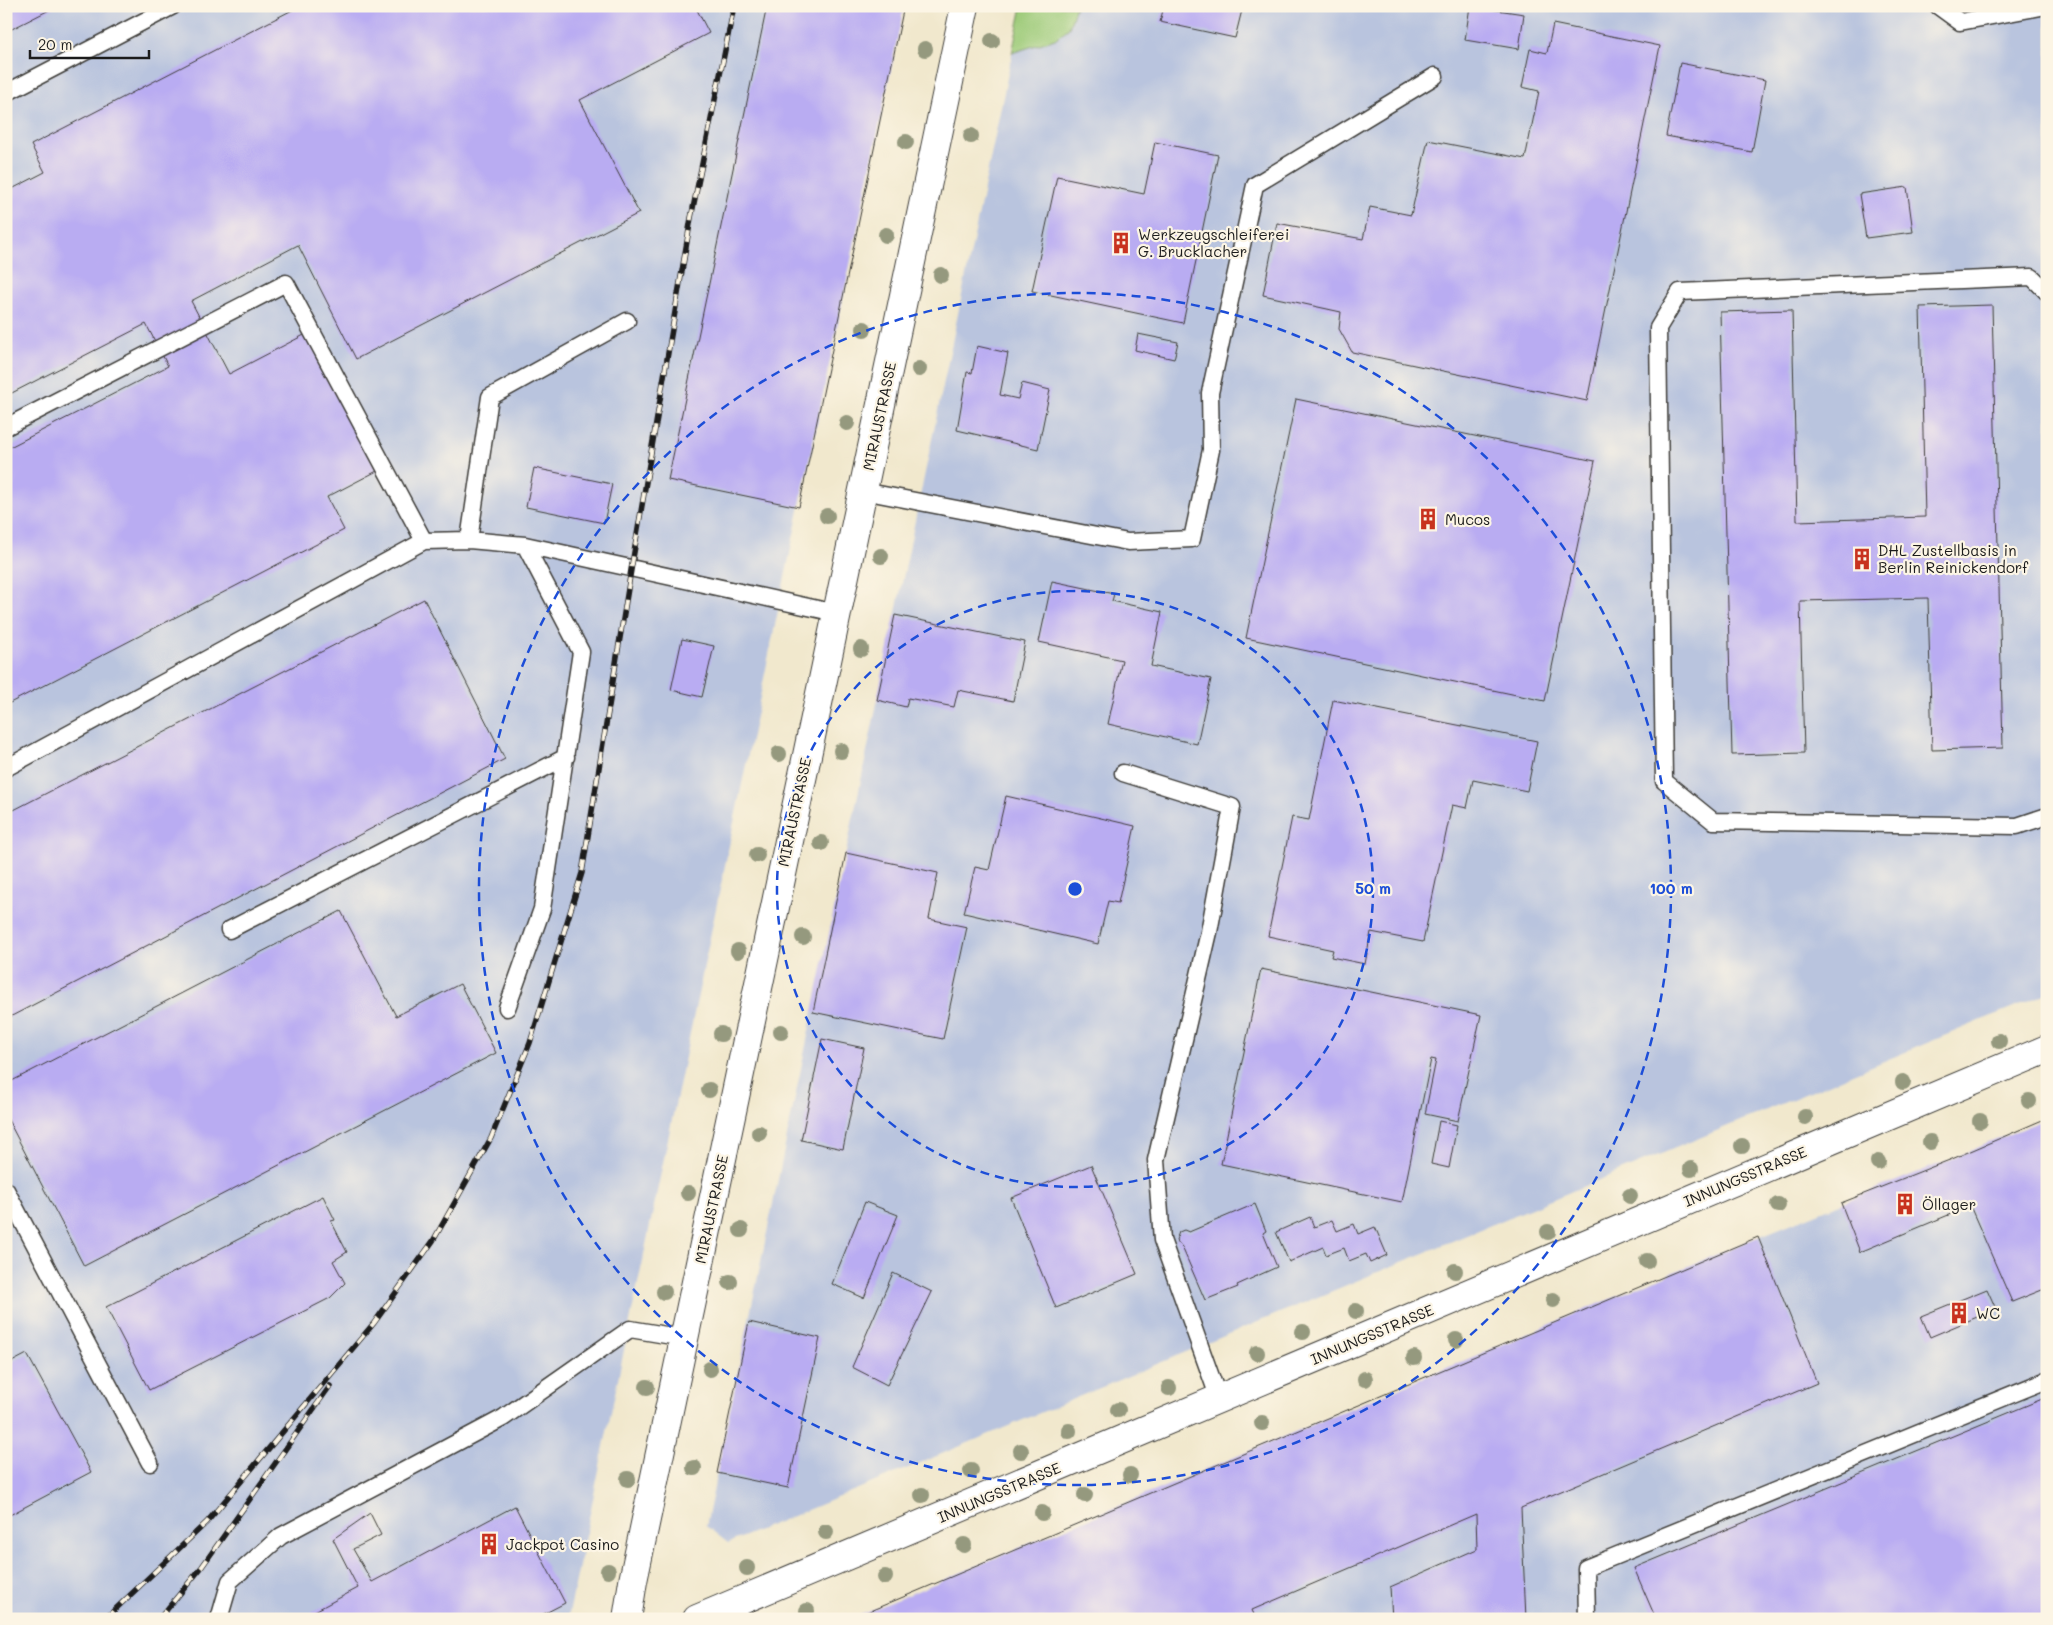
<svg xmlns="http://www.w3.org/2000/svg" width="2053" height="1625" font-family="Mali,sans-serif">
<style>
.industrial{fill:#b9c4de}
.green{fill:#9dcb79;stroke:#5c744a}
.building{fill:#b9acf2}
.lines{fill:none;stroke-linecap:round;stroke-linejoin:round}
.service-casing{stroke:#3c3b37;stroke-width:19}
.minor-casing{stroke:#3c3b37;stroke-width:30}
.service{stroke:#fff;stroke-width:16}
.minor{stroke:#fff;stroke-width:28}
.rail-casing{stroke:#1c1c1c;stroke-width:5.5}
.rail{stroke:#fcf5e5;stroke-width:4;stroke-dasharray:11;stroke-linecap:butt}
.tree{fill:#95997e}
.ring{fill:none;stroke:#1d4ed8;stroke-width:2.5;stroke-dasharray:9 6}
.labels{text-anchor:middle;dominant-baseline:central;stroke-width:4.5;stroke-linejoin:round;paint-order:stroke}
.poi-label{font-size:15px;fill:#1c1c1c;stroke:#fcf5e5;text-anchor:start}
.street-label{font-size:15px;fill:#1c1c1c;stroke:#fcf5e5}
.centre{fill:#1d4ed8;stroke:#fcf5e5;stroke-width:2.5}
.ring-label{font-size:15px;text-anchor:middle;font-weight:bold;fill:#1d4ed8;stroke:#fcf5e5;stroke-width:4.5;stroke-linejoin:round;paint-order:stroke}
</style>
<rect width="100%" height="100%" fill="#fcf5e5"/>
<filter id="ink" filterUnits="userSpaceOnUse"><feTurbulence type="fractalNoise" baseFrequency=".02" numOctaves="2"/><feDisplacementMap in="SourceGraphic" scale="10" xChannelSelector="R" yChannelSelector="G"/><feConvolveMatrix kernelMatrix="1 2 1 2 8 2 1 2 1" color-interpolation-filters="sRGB"/></filter>
<filter id="wash" filterUnits="userSpaceOnUse"><feTurbulence type="fractalNoise" baseFrequency=".0096" numOctaves="4" result="noise"/><feDisplacementMap in="SourceGraphic" scale="20" xChannelSelector="R" yChannelSelector="G"/><feGaussianBlur stdDeviation="1.12" result="paint"/><feColorMatrix in="noise" values="0 0 0 0 0 0 0 0 0 0 0 0 0 0 0 0 0 1.4 0 .05"/><feComposite in="paint" operator="in"/></filter>
<g filter="url(#wash)">
<rect width="100%" height="100%" fill="#f1e8cd"/>
<path class="industrial" d="M 6,6 L 904,6 L 568,1619 L 6,1619 Z
M 1022,6 L 2047,6 L 2047,993 L 728,1543 L 706,1526 Z
M 2047,1118 L 2047,1619 L 851,1619 L 1758,1237 L 1952,1159 Z"/>
<path class="green" d="M 1022,6 L 1076,6 L 1069,28 L 1055,39 L 1012,53 Z"/>
<g id="blocks">
<path class="building" d="M 6,6 L 57,6 L 6,32 Z
M 300,6 L 695,6 L 709,33 L 580,100 L 639,213 L 356,359 L 298,245 L 191,301 L 229,374 L 306,334 L 377,471 L 327,497 L 344,530 L 6,705 L 6,449 L 168,366 L 146,324 L 6,396 L 6,192 L 45,172 L 31,145 Z
M 767,6 L 904,6 L 799,507 L 668,480 Z
M 1164,6 L 1243,6 L 1235,38 L 1160,22 Z
M 1470,6 L 1524,14 L 1519,49 L 1465,40 Z
M 1553,24 L 1660,46 L 1587,401 L 1352,352 L 1339,329 L 1341,312 L 1263,295 L 1277,223 L 1363,239 L 1370,207 L 1411,215 L 1428,140 L 1525,159 L 1539,91 L 1522,87 L 1530,49 L 1547,53 Z
M 1680,63 L 1765,80 L 1752,152 L 1666,136 Z
M 1155,142 L 1218,155 L 1183,323 L 1032,291 L 1057,176 L 1144,194 Z
M 1907,187 L 1913,232 L 1866,238 L 1859,194 Z
M 1992,305 L 2003,748 L 1932,750 L 1928,598 L 1800,601 L 1804,753 L 1732,755 L 1720,312 L 1792,310 L 1797,521 L 1925,517 L 1920,307 Z
M 1138,334 L 1178,342 L 1174,359 L 1135,350 Z
M 977,346 L 1008,353 L 1000,395 L 1018,399 L 1022,383 L 1050,390 L 1038,449 L 957,430 L 967,372 L 972,373 Z
M 1296,399 L 1595,461 L 1545,701 L 1246,638 Z
M 534,468 L 612,484 L 604,523 L 526,507 Z
M 1052,581 L 1114,594 L 1112,601 L 1162,612 L 1151,666 L 1211,679 L 1197,744 L 1108,724 L 1122,660 L 1039,642 Z
M 424,599 L 505,759 L 6,1019 L 6,814 Z
M 895,615 L 1025,642 L 1013,701 L 958,690 L 954,707 L 908,698 L 906,707 L 877,700 Z
M 682,639 L 714,646 L 702,697 L 671,690 Z
M 1333,700 L 1537,741 L 1527,791 L 1473,780 L 1467,808 L 1452,805 L 1423,942 L 1371,932 L 1365,964 L 1331,957 L 1333,950 L 1268,936 L 1292,817 L 1309,820 Z
M 1006,796 L 1135,826 L 1118,903 L 1108,901 L 1098,944 L 964,913 L 975,867 L 989,870 Z
M 846,853 L 938,873 L 929,919 L 967,927 L 943,1039 L 813,1012 Z
M 341,911 L 396,1016 L 460,984 L 496,1053 L 84,1266 L 6,1116 L 6,1084 Z
M 1261,969 L 1481,1015 L 1458,1121 L 1425,1114 L 1436,1060 L 1431,1059 L 1402,1202 L 1221,1164 Z
M 822,1039 L 864,1048 L 843,1149 L 801,1140 Z
M 2047,1118 L 2047,1288 L 2012,1302 L 1970,1206 L 1860,1252 L 1841,1203 L 1952,1159 Z
M 1439,1121 L 1457,1125 L 1449,1168 L 1431,1164 Z
M 1091,1165 L 1137,1274 L 1056,1308 L 1011,1198 Z
M 323,1196 L 335,1220 L 331,1221 L 347,1252 L 333,1261 L 345,1283 L 330,1298 L 149,1390 L 106,1307 Z
M 865,1202 L 898,1215 L 864,1298 L 832,1284 Z
M 1255,1204 L 1266,1231 L 1263,1233 L 1277,1267 L 1237,1285 L 1238,1287 L 1205,1300 L 1182,1247 L 1176,1240 L 1179,1232 L 1184,1230 L 1189,1232 Z
M 1310,1217 L 1314,1227 L 1332,1220 L 1337,1231 L 1354,1224 L 1358,1234 L 1375,1227 L 1387,1255 L 1370,1263 L 1366,1254 L 1349,1261 L 1344,1248 L 1326,1255 L 1323,1247 L 1289,1262 L 1276,1232 Z
M 1758,1237 L 1817,1383 L 1521,1508 L 1526,1619 L 1392,1619 L 1390,1587 L 1477,1549 L 1476,1514 L 1252,1610 L 1256,1619 L 851,1619 Z
M 893,1273 L 932,1292 L 887,1385 L 852,1367 Z
M 1987,1289 L 1996,1309 L 1930,1337 L 1921,1316 Z
M 749,1322 L 820,1338 L 788,1488 L 717,1473 Z
M 27,1354 L 91,1472 L 6,1517 L 6,1365 Z
M 2047,1397 L 2047,1619 L 1656,1619 L 1634,1568 Z
M 515,1506 L 565,1603 L 534,1619 L 300,1619 L 358,1588 L 333,1539 L 370,1513 L 381,1535 L 353,1549 L 372,1582 Z"/>
</g>
</g>
<g filter="url(#ink)">
<use href="#blocks" fill-opacity="0" stroke="#3c3b37" stroke-width="1"/>
<g class="lines">
<g class="service-casing">
<path id="service" d="M 1938,6 L 1960,22 L 2041,7
M 6,93 L 173,6
M 2047,292 L 2032,277 L 1680,292 L 1658,328 L 1664,781 L 1713,821 L 2017,826 L 2047,816
M 6,427 L 286,283 L 424,541
M 863,491 L 1128,542 L 1192,539 L 1211,450 L 1210,393 L 1255,185 L 1435,76
M 469,540 L 490,397 L 627,321
M 6,768 L 424,541 L 469,540 L 525,545 L 836,613
M 1123,773 L 1232,807 L 1209,932 L 1156,1160 L 1162,1240 L 1219,1399
M 229,930 L 566,757
M 507,1008 L 542,909 L 581,652 L 525,545
M 6,1190 L 150,1463
M 219,1619 L 230,1581 L 281,1536 L 503,1418 L 630,1329 L 684,1338
M 1587,1619 L 1586,1568 L 2047,1380"/>
</g>
<g class="minor-casing">
<path id="minor" d="M 627,1619 L 633,1581 L 965,6
M 697,1619 L 2047,1049"/>
</g>
<use href="#service" class="service"/>
<use href="#minor" class="minor"/>
<g class="rail-casing">
<path id="rail" d="M 105,1619 L 207,1522 L 374,1323 L 433,1241 L 491,1138 L 530,1043 L 582,873 L 631,570 L 691,218 L 734,6
M 159,1619 L 201,1568 L 330,1386"/>
</g>
<use href="#rail" class="rail"/>
</g>
<g class="tree">
<circle cx="992" cy="41" r="8"/>
<circle cx="925" cy="49" r="8"/>
<circle cx="971" cy="136" r="8"/>
<circle cx="906" cy="142" r="8"/>
<circle cx="886" cy="235" r="8"/>
<circle cx="941" cy="275" r="8"/>
<circle cx="864" cy="329" r="8"/>
<circle cx="919" cy="369" r="8"/>
<circle cx="847" cy="423" r="8"/>
<circle cx="827" cy="516" r="8"/>
<circle cx="881" cy="556" r="8"/>
<circle cx="861" cy="649" r="8"/>
<circle cx="841" cy="751" r="8"/>
<circle cx="779" cy="754" r="8"/>
<circle cx="821" cy="843" r="8"/>
<circle cx="757" cy="855" r="8"/>
<circle cx="803" cy="937" r="8"/>
<circle cx="738" cy="951" r="8"/>
<circle cx="781" cy="1032" r="8"/>
<circle cx="721" cy="1034" r="8"/>
<circle cx="1999" cy="1041" r="8"/>
<circle cx="1903" cy="1082" r="8"/>
<circle cx="709" cy="1090" r="8"/>
<circle cx="2029" cy="1101" r="8"/>
<circle cx="1805" cy="1117" r="8"/>
<circle cx="1980" cy="1121" r="8"/>
<circle cx="759" cy="1133" r="8"/>
<circle cx="1930" cy="1142" r="8"/>
<circle cx="1742" cy="1146" r="8"/>
<circle cx="1878" cy="1162" r="8"/>
<circle cx="1691" cy="1169" r="8"/>
<circle cx="688" cy="1193" r="8"/>
<circle cx="1630" cy="1196" r="8"/>
<circle cx="1778" cy="1205" r="8"/>
<circle cx="741" cy="1230" r="8"/>
<circle cx="1548" cy="1232" r="8"/>
<circle cx="1647" cy="1261" r="8"/>
<circle cx="1455" cy="1271" r="8"/>
<circle cx="730" cy="1282" r="8"/>
<circle cx="664" cy="1292" r="8"/>
<circle cx="1553" cy="1300" r="8"/>
<circle cx="1356" cy="1311" r="8"/>
<circle cx="1303" cy="1332" r="8"/>
<circle cx="1456" cy="1340" r="8"/>
<circle cx="1257" cy="1353" r="8"/>
<circle cx="1414" cy="1358" r="8"/>
<circle cx="710" cy="1369" r="8"/>
<circle cx="1365" cy="1379" r="8"/>
<circle cx="647" cy="1387" r="8"/>
<circle cx="1169" cy="1388" r="8"/>
<circle cx="1118" cy="1410" r="8"/>
<circle cx="1262" cy="1423" r="8"/>
<circle cx="1069" cy="1431" r="8"/>
<circle cx="1021" cy="1451" r="8"/>
<circle cx="694" cy="1468" r="8"/>
<circle cx="971" cy="1471" r="8"/>
<circle cx="1130" cy="1475" r="8"/>
<circle cx="628" cy="1479" r="8"/>
<circle cx="922" cy="1495" r="8"/>
<circle cx="1085" cy="1495" r="8"/>
<circle cx="1042" cy="1513" r="8"/>
<circle cx="826" cy="1532" r="8"/>
<circle cx="964" cy="1545" r="8"/>
<circle cx="747" cy="1568" r="8"/>
<circle cx="608" cy="1571" r="8"/>
<circle cx="885" cy="1577" r="8"/>
<circle cx="807" cy="1611" r="8"/>
</g>
</g>
<g class="ring">
<circle cx="1075" cy="889" r="298"/>
<circle cx="1075" cy="889" r="596"/>
</g>
<defs>
<g id="building-bare" transform="scale(1.725)"><path d="M-4-6H4V6H1V3H-1V6H-4ZM-2.5-4.3h1.7v1.8h-1.7ZM.8-4.3h1.7v1.8H.8ZM-2.5-1h1.7V.8h-1.7ZM.8-1h1.7V.8H.8Z" fill="#c8321e" stroke="#fcf5e5" stroke-width="2.5" paint-order="stroke"/></g>
</defs>
<g fill-rule="evenodd">
<use href="#building-bare" x="1121" y="243"/>
<use href="#building-bare" x="1428" y="519"/>
<use href="#building-bare" x="1862" y="559"/>
<use href="#building-bare" x="1905" y="1204"/>
<use href="#building-bare" x="1959" y="1313"/>
<use href="#building-bare" x="489" y="1544"/>
</g>
<g class="labels">
<g class="poi-label">
<text x="1138" y="234">Werkzeugschleiferei<tspan x="1138" dy="17">G. Brucklacher</tspan></text>
<text x="1445" y="519">Mucos</text>
<text x="1878" y="550">DHL Zustellbasis in<tspan x="1878" dy="17">Berlin Reinickendorf</tspan></text>
<text x="1922" y="1204">Öllager</text>
<text x="1976" y="1313">WC</text>
<text x="506" y="1544">Jackpot Casino</text>
</g>
<g class="street-label">
<text transform="translate(879 416) rotate(-78)">MIRAUSTRASSE</text>
<text transform="translate(794 812) rotate(-78)">MIRAUSTRASSE</text>
<text transform="translate(1745 1176) rotate(-23)">INNUNGSSTRASSE</text>
<text transform="translate(711 1209) rotate(-78)">MIRAUSTRASSE</text>
<text transform="translate(1372 1334) rotate(-23)">INNUNGSSTRASSE</text>
<text transform="translate(999 1492) rotate(-23)">INNUNGSSTRASSE</text>
</g>
</g>
<circle cx="1075" cy="889" r="8" class="centre"/>
<g class="ring-label">
<text x="1373" y="894">50 m</text>
<text x="1671" y="894">100 m</text>
</g>
<rect width="2053" height="1625" fill="none" stroke="#fcf5e5" stroke-width="25"/>
<path d="M30 50v8h119v-8" fill="none" stroke="#1c1c1c" stroke-width="2.5"/>
<text x="38" y="50" font-size="15" fill="#1c1c1c" stroke="#fcf5e5" stroke-width="4" paint-order="stroke">20 m</text>
</svg>
